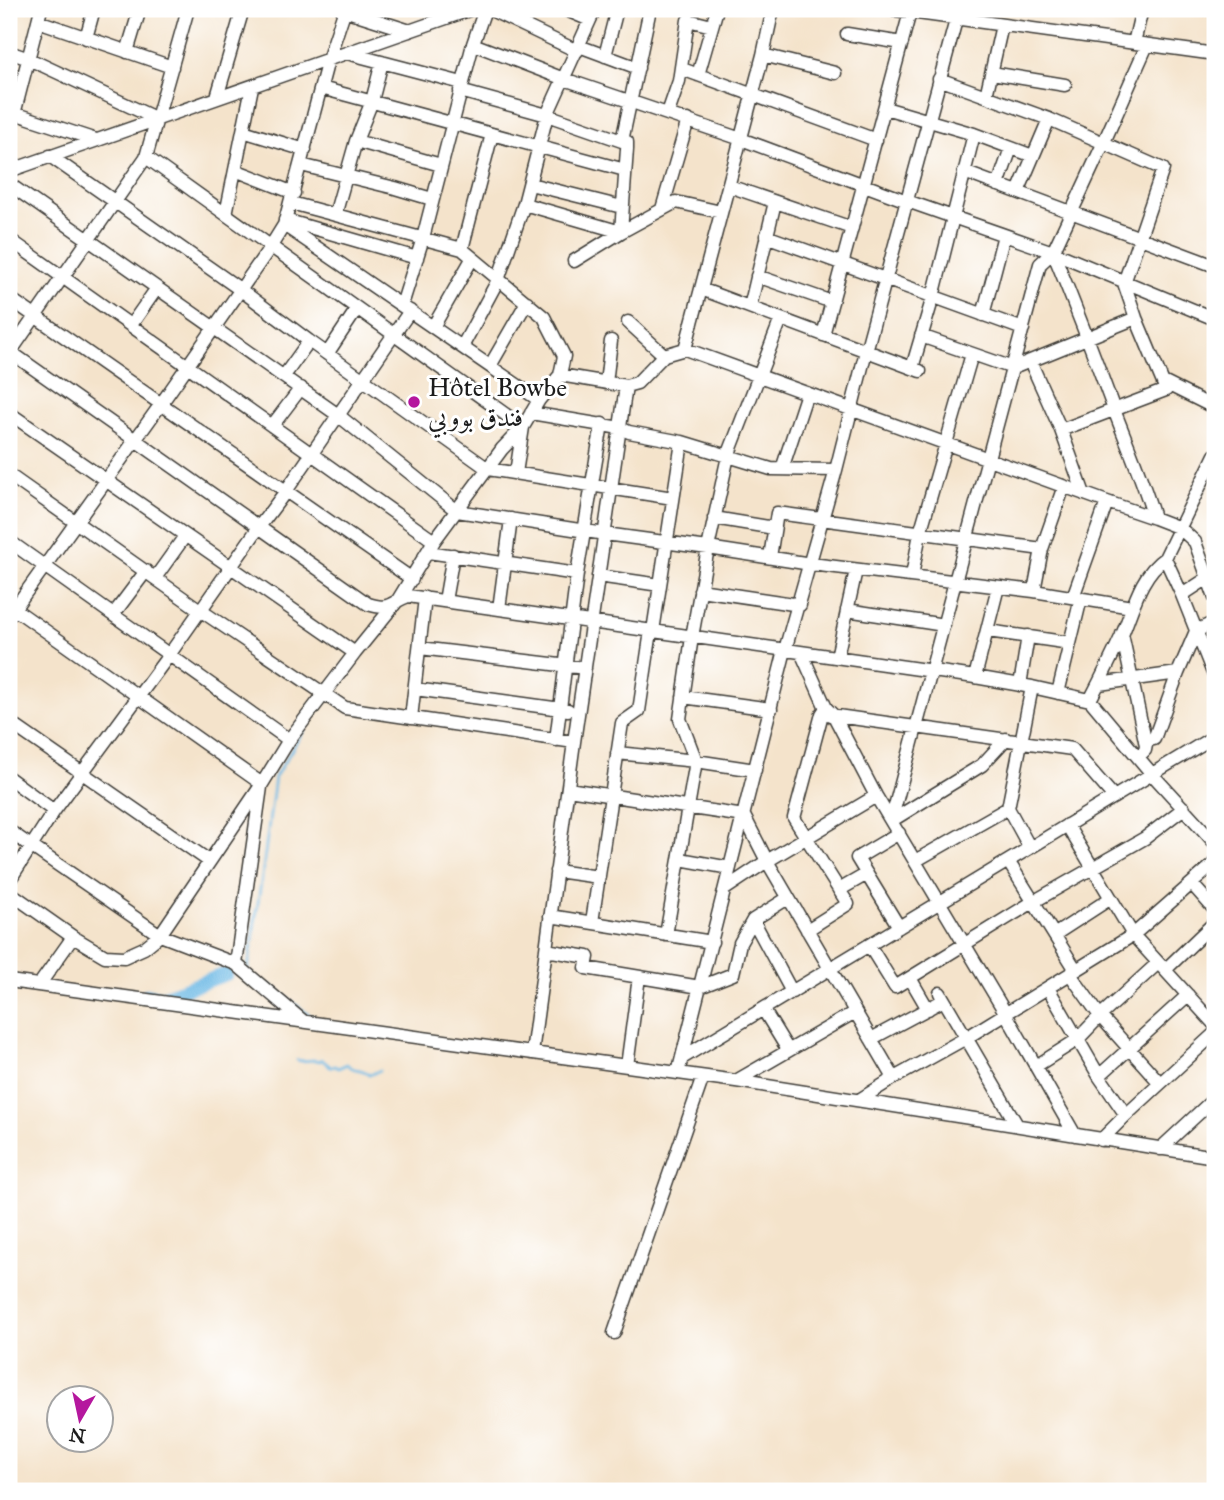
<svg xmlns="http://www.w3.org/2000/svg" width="1224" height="1500" font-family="'IM FELL Great Primer',Amiri,serif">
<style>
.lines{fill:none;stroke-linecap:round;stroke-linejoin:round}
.stream{stroke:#6ab8e4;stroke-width:2.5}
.river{stroke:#6ab8e4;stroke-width:14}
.minor-casing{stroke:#3c3a36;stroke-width:15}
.minor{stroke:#fff;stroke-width:12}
.poi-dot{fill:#b5179e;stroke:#fff;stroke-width:2.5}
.labels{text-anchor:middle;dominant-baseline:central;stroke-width:6;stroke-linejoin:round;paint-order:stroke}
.poi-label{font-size:26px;fill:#1c1c1c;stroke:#fff;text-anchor:start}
</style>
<rect width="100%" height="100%" fill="#fff"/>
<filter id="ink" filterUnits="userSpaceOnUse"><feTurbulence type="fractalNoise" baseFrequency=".0143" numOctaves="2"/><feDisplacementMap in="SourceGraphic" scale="14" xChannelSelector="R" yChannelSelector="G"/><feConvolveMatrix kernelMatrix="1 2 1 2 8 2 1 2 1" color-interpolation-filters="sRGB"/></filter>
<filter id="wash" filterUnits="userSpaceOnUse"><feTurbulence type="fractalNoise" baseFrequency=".00686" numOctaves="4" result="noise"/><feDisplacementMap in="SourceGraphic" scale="28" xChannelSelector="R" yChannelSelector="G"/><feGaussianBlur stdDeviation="1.57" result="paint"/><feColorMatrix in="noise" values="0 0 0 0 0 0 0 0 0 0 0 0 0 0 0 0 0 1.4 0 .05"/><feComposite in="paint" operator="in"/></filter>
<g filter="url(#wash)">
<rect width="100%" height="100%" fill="#f4e3cb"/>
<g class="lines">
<path class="stream" d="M 248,969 L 262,876 L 275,777 L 304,730
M 270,985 L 312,1017
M 297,1060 C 304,1063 311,1058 320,1061 L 321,1059 L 331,1067 L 335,1066 L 338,1068 L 347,1064 C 355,1073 360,1066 370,1075 L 380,1070"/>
<path class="river" d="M 147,995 L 162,997 L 226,974"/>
</g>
</g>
<g filter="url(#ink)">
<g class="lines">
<g class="minor-casing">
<path id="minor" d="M 489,9 L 577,51
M 564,9 L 590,20
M 888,9 L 1215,54
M 344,10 L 410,31
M 38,21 L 172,67
M 847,34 L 902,43
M 86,38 L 94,9
M 1134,43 L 1142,9
M 473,44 L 564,79 L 741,139 L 907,201 L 1053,252 L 1215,319
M 579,46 L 638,68
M 9,52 L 29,59 L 157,119
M 127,52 L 140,9
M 347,53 L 462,83
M 763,55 L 835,73
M 605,56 L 617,9
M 682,69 L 876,140
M 992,73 L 1065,85
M 698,75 L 717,9
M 939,79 L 1049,119 L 1163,169 L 1124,283 L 1136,318 L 1166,390 L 1061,430
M 321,88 L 625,170
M 460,91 L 547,115 L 622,141
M 986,96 L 1002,25
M 217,97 L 243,9
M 9,100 L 14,113 L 96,140
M 885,108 L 974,134 L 1033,156
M 668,113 L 679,81 L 688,20 L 712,26
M 243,131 L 305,150
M 9,134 L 41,9
M 356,141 L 441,165
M 50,156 L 241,290 L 309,341 L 488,469 L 673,498
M 146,157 L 523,427 L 516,473
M 301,165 L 395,188 L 432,199
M 235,170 L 294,193
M 9,171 L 472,9
M 964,172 L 1215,266
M 9,184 L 338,415 L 457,511 L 605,534 L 708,548 L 811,564 L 1034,591 L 1132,607
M 530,184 L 622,207
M 998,185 L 1011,148
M 729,186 L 852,228
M 1018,192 L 1049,119
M 524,204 L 621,232
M 662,209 L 688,120
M 226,214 L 252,87
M 335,215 L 356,141 L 372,101 L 382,62
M 285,220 L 417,258
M 284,225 L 539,400
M 621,232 L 627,149 L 627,142 L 622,141 L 650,9
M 766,236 L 1023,329
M 9,239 L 434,541
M 462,249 L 492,134
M 1053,252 C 1074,303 1094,355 1113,407 C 1127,444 1143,480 1154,518
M 574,261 L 621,232 L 676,202 L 721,212
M 757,276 L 832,302
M 701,289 L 920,371
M 9,298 L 412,579
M 402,305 L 423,238 L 473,44 L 485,9
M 750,307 L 775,202
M 983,315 L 1004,235
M 628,322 L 664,355
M 131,325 L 157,288
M 433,327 L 472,259
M 823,335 L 910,12
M 921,336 L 1013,368 L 1136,318
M 462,347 L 498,280 L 524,204 L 547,115 L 595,9
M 685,349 L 763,55 L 773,9
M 9,351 L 368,604 C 390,611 389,603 408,596 L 975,677 L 1032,687 L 1090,700 L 1152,774 L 1215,843
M 9,354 L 146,157 L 188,9
M 327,354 L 357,309
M 1030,361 L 1061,430 L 1084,494
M 490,366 L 527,302
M 912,368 L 933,297 L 974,134
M 560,375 L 626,386 L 637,383 L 664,355 L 685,349 L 1107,502 L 1154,518 L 1180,528 L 1195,542 L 1215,598
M 284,376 L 309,341
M 1163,382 L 1215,408
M 606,383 L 611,341
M 9,413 L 355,653
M 531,413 L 620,428 L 629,432 L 682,442 L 771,469 L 836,470
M 272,426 L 301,388
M 782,469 L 807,393
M 9,475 L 200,610 L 345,708 L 574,742
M 714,518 L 774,528
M 9,541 L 289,740
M 428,552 L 577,574
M 770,557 L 777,513 L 1042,549
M 1165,558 L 1182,595 L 1215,678
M 598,576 L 660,585
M 912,576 L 920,533 L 972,354
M 155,578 L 185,536
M 700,590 L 800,605
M 1034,591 L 1042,549 L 1064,486
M 1182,595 L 1214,574
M 1073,597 L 1107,502
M 445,601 L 453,555
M 9,605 L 262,784
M 499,609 L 511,519
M 847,610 L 944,625
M 113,615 L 146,571
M 9,616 L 161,404 L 271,246 L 284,225 L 328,60 L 345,9
M 653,631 L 682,442
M 988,631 L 1070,643
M 1122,634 L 1146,745 L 1145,750 L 1138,757
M 420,648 L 585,668
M 801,652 L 826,708 L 834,716 L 876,796 L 1006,1014 L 1075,1135
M 837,657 L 856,570
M 975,677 L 998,587
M 1099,684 L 1178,673
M 1020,685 L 1028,636
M 415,689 L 568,710
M 1058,693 L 1081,598
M 683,697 L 771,709
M 1090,700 C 1101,679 1112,657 1122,635 C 1133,609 1140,575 1165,558 L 1215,455
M 830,715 L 1072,749 L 1114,797
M 411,718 L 425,598
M 9,722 L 209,861
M 556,740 L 577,574 L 602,424
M 1145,741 L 1154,739 L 1178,673 L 1196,631 L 1215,622
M 617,753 L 696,761 L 755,770
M 9,778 L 54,811
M 568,789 L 744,816 L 767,861 L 894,1078
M 891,821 L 1040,264 L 1053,252 L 1104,142 L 1147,45
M 891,821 L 982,765 L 1006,739
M 1067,825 L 1133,935 L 1215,1025
M 9,831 L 160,935 L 236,964 L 303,1021
M 1030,848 L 1008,808 L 1032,687
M 680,859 L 730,868
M 915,861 L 1008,808
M 1008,861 L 1076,970
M 556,871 L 599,877
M 9,881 L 54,811 L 169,655 L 259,527 L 286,491 L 410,311
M 1192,884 L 1215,910
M 725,889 L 767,861 L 876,796
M 839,890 L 867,874
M 9,892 L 73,937 L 105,956 L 124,957 L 144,948 L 160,935 L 262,784 L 289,740 L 355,653 L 398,600 L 434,541 L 502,449 L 523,427 L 539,400 L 560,375 L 564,356 L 544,317 L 462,249 L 291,203
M 550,916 L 712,942
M 753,920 L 792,992
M 592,922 L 622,723 L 639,711 L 651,631
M 899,927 L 857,858 L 899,833
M 807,930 L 848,904 L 794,818 L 822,714 L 826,708
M 666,935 L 696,761 L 680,719 L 692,637 L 708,548 L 728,456 L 781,319
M 1054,935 L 1111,898
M 869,945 L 895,987 L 1033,902 L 1145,838 L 1184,808
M 546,950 L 588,957 L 586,968 L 700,987 L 733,974 L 740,943 L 753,920 L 788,898
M 236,964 L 261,787
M 1165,970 L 1215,922
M 1070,974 L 1100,1016 L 1160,1083
M 910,978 L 928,1009
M 9,981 L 736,1081 L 1215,1157
M 39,985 L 73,937
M 1048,988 L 1099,1076 L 1126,1115
M 940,993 L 1017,1125
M 763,1009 L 788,1050
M 871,1039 L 944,1000
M 532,1053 L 574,742 L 626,386
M 682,1058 L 1215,736
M 627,1066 L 639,977
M 1036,1066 L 1077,1040 L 1100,1016 L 1158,963
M 678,1073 L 785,650 L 836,470 L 866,351 L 959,9
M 1099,1076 L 1188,995
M 736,1081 L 855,1012
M 859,1100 L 894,1078 L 966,1038 L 1133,935 L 1215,863
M 1101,1140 L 1126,1115 L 1215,1033
M 1160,1149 L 1215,1098
M 614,1333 L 703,1077"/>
</g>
<use href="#minor" class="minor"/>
</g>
</g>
<circle class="poi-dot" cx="414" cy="402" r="7"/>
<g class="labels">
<g class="poi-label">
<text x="428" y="387">Hôtel Bowbe<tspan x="428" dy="30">فندق بووبي</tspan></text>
</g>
</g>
<rect width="1224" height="1500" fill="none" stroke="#fff" stroke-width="35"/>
<g transform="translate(80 1419) rotate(189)"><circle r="33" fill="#ffffff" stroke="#a4a4a4" stroke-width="2"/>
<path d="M0-5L12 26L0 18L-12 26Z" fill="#b5179e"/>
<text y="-10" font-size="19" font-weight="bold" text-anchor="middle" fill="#1c1c1c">N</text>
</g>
</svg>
